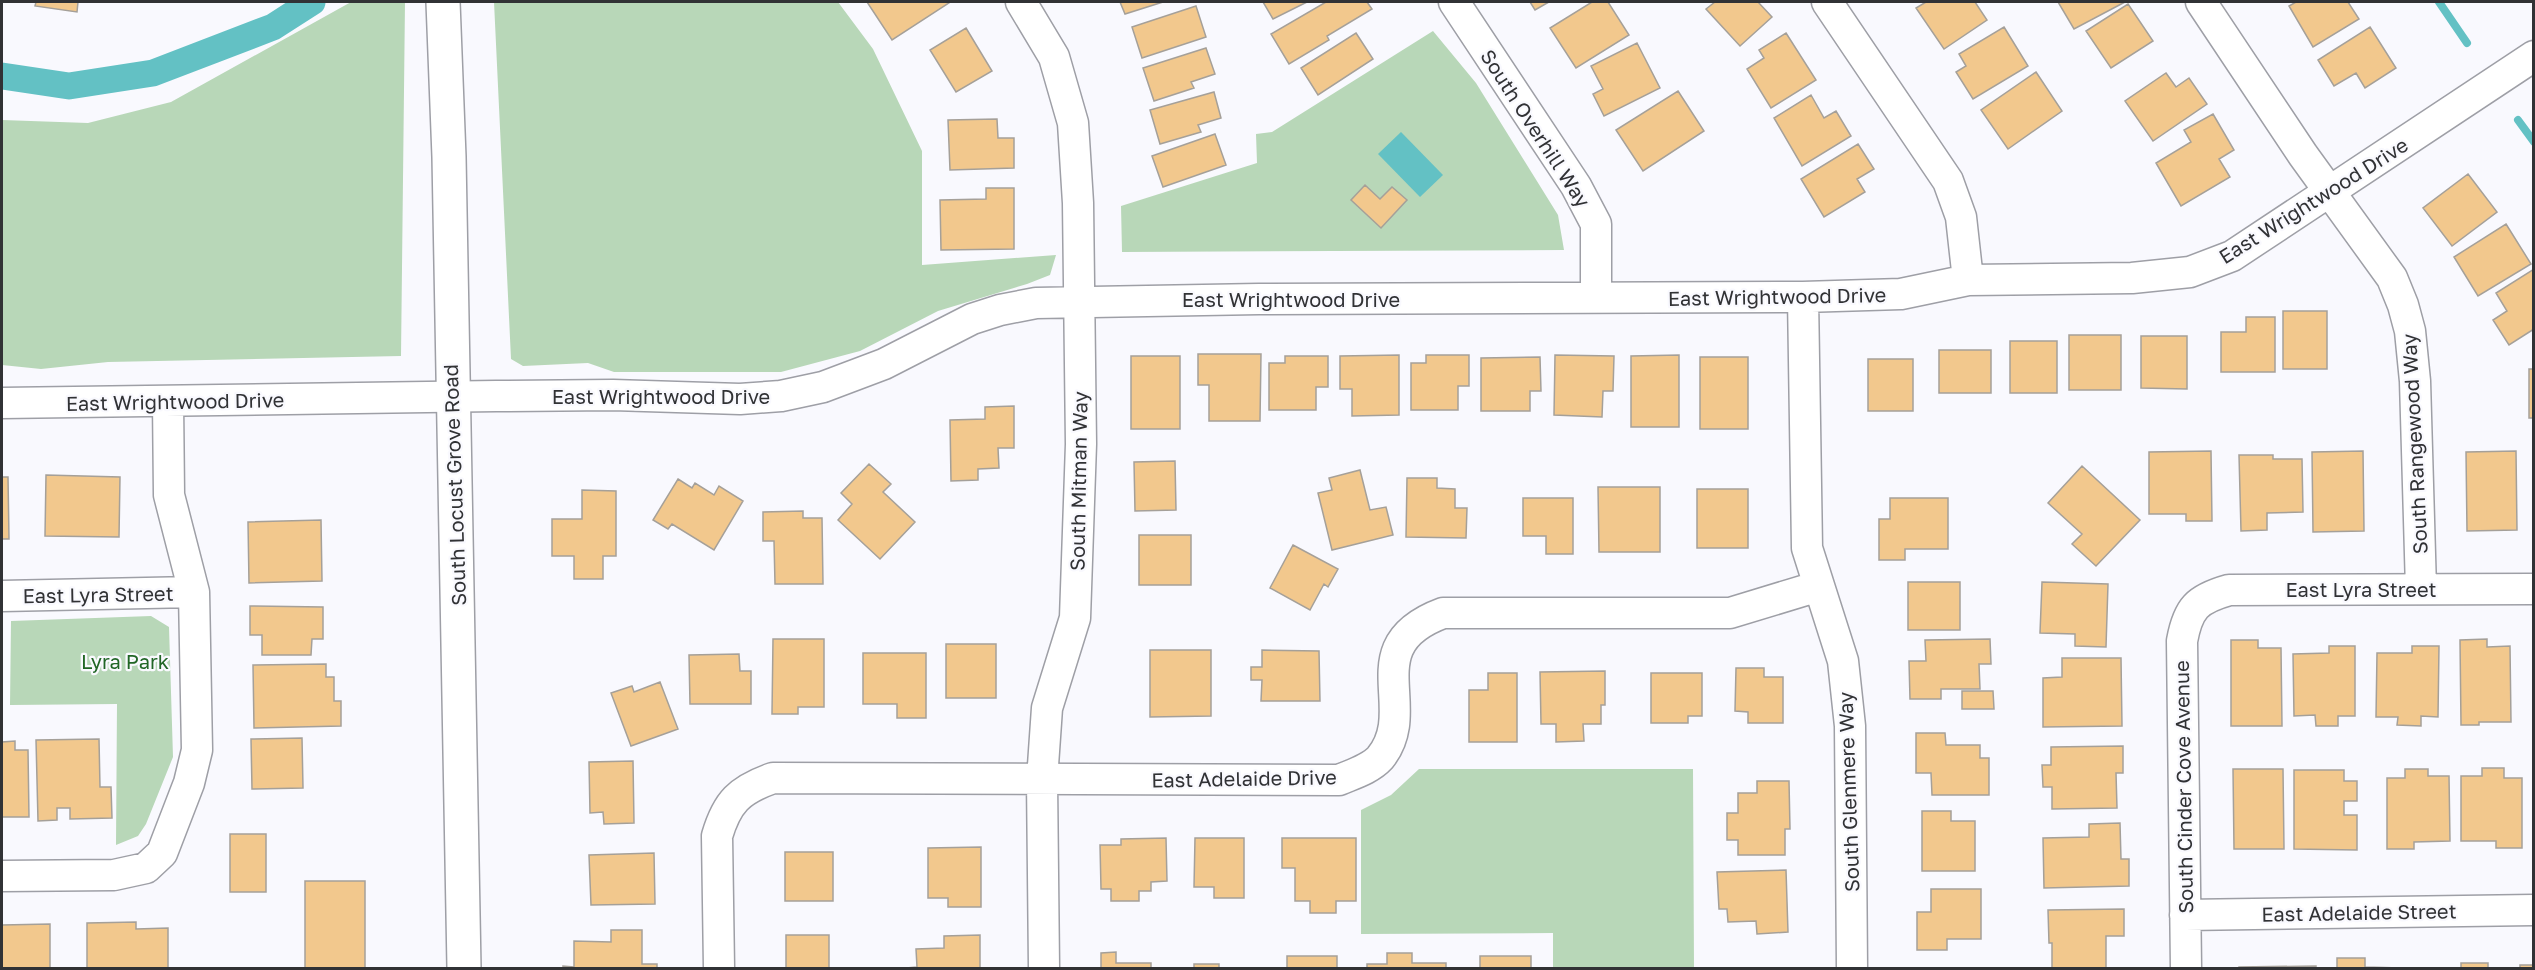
<svg xmlns="http://www.w3.org/2000/svg" width="2535" height="970" font-family="'Golos Text',sans-serif">
<style>
.green{fill:#b8d7b8}
.water{fill:#63c1c4}
.lines{fill:none;stroke-linecap:round;stroke-linejoin:round}
.stream{stroke:#63c1c4;stroke-width:8}
.canal{stroke:#63c1c4;stroke-width:27}
.building{fill:#f2c88d;stroke:#a5a099;stroke-width:1.5}
.minor-casing{stroke:#9e9fa6;stroke-width:33}
.major-casing{stroke:#9e9fa6;stroke-width:36}
.minor{stroke:#fff;stroke-width:30}
.major{stroke:#fff;stroke-width:33}
.labels{text-anchor:middle;dominant-baseline:central;stroke-width:4.5;stroke-linejoin:round;paint-order:stroke}
.street-label{font-size:20px;fill:#313235;stroke:#f9f9fe}
.park-label{font-size:20px;fill:#216626;stroke:#f9f9fe}
</style>
<rect width="100%" height="100%" fill="#f9f9fe"/>
<path class="green" d="M 351,2 L 405,2 L 401,356 L 108,362 L 41,369 L 2,365 L 2,120 L 88,123 L 171,102 Z
M 494,2 L 838,2 L 873,49 L 922,151 L 922,265 L 1056,255 L 1050,275 L 1027,284 L 938,311 L 860,351 L 781,372 L 614,372 L 588,363 L 523,366 L 511,359 Z
M 1433,31 L 1476,83 L 1558,215 L 1564,250 L 1122,252 L 1121,206 L 1257,163 L 1256,134 L 1272,132 Z
M 151,616 L 169,627 L 173,757 L 146,824 L 138,836 L 116,845 L 117,704 L 10,705 L 11,621 Z
M 1419,769 L 1693,769 L 1694,968 L 1553,968 L 1553,933 L 1361,934 L 1361,810 L 1391,795 Z"/>
<path class="water" d="M 1401,132 L 1443,175 L 1420,197 L 1378,154 Z"/>
<g class="lines">
<path class="stream" d="M 2439,2 L 2467,43
M 2518,120 L 2534,142"/>
<path class="canal" d="M 2,76 L 69,86 L 153,73 L 273,27 L 312,2"/>
</g>
<path class="building" d="M 36,2 L 78,2 L 77,12 L 35,6 Z
M 867,2 L 948,2 L 949,3 L 892,40 Z
M 1120,2 L 1163,2 L 1125,14 Z
M 1263,2 L 1307,2 L 1273,19 Z
M 1326,2 L 1367,2 L 1372,9 L 1327,36 L 1329,40 L 1289,64 L 1271,34 Z
M 1530,2 L 1549,2 L 1535,10 Z
M 1592,2 L 1608,2 L 1629,35 L 1576,68 L 1550,28 Z
M 1715,2 L 1758,2 L 1772,17 L 1740,46 L 1706,9 Z
M 1926,2 L 1975,2 L 1987,20 L 1944,49 L 1916,8 Z
M 2058,2 L 2125,2 L 2074,29 Z
M 2296,2 L 2348,2 L 2359,19 L 2313,47 L 2289,6 Z
M 2128,4 L 2153,41 L 2111,68 L 2086,31 Z
M 1196,6 L 1206,37 L 1142,58 L 1132,27 Z
M 2004,27 L 2028,66 L 1973,99 L 1956,72 L 1966,66 L 1959,54 Z
M 2370,27 L 2396,68 L 2365,88 L 2356,73 L 2334,86 L 2318,60 Z
M 966,28 L 992,71 L 956,92 L 930,50 Z
M 1356,33 L 1373,59 L 1318,95 L 1301,68 Z
M 1786,33 L 1816,80 L 1771,108 L 1747,69 L 1764,58 L 1759,50 Z
M 1637,43 L 1660,88 L 1604,116 L 1593,94 L 1603,89 L 1591,66 Z
M 1206,48 L 1215,74 L 1191,82 L 1194,88 L 1154,101 L 1143,68 Z
M 2036,72 L 2062,111 L 2008,149 L 1981,110 Z
M 2166,73 L 2176,87 L 2189,78 L 2207,104 L 2153,141 L 2125,101 Z
M 1678,91 L 1704,131 L 1643,171 L 1616,130 Z
M 1214,92 L 1221,118 L 1198,125 L 1201,132 L 1160,144 L 1150,110 Z
M 1811,95 L 1824,118 L 1836,111 L 1851,136 L 1802,166 L 1774,118 Z
M 2213,114 L 2234,150 L 2219,159 L 2230,177 L 2181,206 L 2156,163 L 2191,142 L 2184,130 Z
M 997,119 L 998,138 L 1014,138 L 1014,168 L 950,170 L 948,120 Z
M 1215,134 L 1226,165 L 1163,187 L 1152,156 Z
M 1858,144 L 1874,169 L 1857,179 L 1865,192 L 1824,217 L 1801,179 Z
M 2468,174 L 2497,212 L 2452,246 L 2423,208 Z
M 1365,185 L 1380,199 L 1392,187 L 1407,200 L 1381,228 L 1351,200 Z
M 986,188 L 1014,188 L 1014,249 L 941,250 L 940,200 L 986,199 Z
M 2506,224 L 2531,264 L 2478,296 L 2454,257 Z
M 2534,269 L 2534,329 L 2509,345 L 2493,320 L 2507,311 L 2496,293 Z
M 2283,311 L 2327,311 L 2327,369 L 2283,369 Z
M 2246,317 L 2275,317 L 2275,372 L 2221,372 L 2221,332 L 2246,332 Z
M 2069,335 L 2121,335 L 2121,390 L 2069,390 Z
M 2141,336 L 2187,336 L 2187,389 L 2141,388 Z
M 2010,341 L 2057,341 L 2057,393 L 2010,393 Z
M 1939,350 L 1991,350 L 1991,393 L 1939,393 Z
M 1198,354 L 1261,354 L 1260,421 L 1209,421 L 1209,385 L 1198,385 Z
M 1399,355 L 1399,415 L 1352,416 L 1352,389 L 1340,389 L 1340,356 Z
M 1426,355 L 1469,355 L 1469,386 L 1458,386 L 1458,410 L 1411,410 L 1411,363 L 1426,363 Z
M 1555,355 L 1614,356 L 1613,391 L 1603,391 L 1602,417 L 1554,415 Z
M 1679,355 L 1679,427 L 1631,427 L 1631,356 Z
M 1131,356 L 1180,356 L 1180,429 L 1131,429 Z
M 1285,356 L 1328,356 L 1328,387 L 1316,387 L 1316,410 L 1269,410 L 1269,363 L 1285,363 Z
M 1540,357 L 1541,391 L 1530,391 L 1530,411 L 1481,411 L 1481,358 Z
M 1700,357 L 1748,357 L 1748,429 L 1700,429 Z
M 1868,359 L 1913,359 L 1913,411 L 1868,411 Z
M 2529,369 L 2534,369 L 2534,418 L 2529,418 Z
M 1014,406 L 1014,448 L 998,448 L 999,468 L 978,469 L 978,480 L 951,481 L 950,420 L 985,419 L 985,407 Z
M 2211,451 L 2212,521 L 2186,521 L 2186,514 L 2149,514 L 2149,452 Z
M 2363,451 L 2364,531 L 2313,532 L 2312,452 Z
M 2516,451 L 2517,530 L 2467,531 L 2466,452 Z
M 2239,455 L 2273,455 L 2273,459 L 2302,459 L 2303,512 L 2267,513 L 2267,530 L 2241,531 Z
M 1175,461 L 1176,510 L 1135,511 L 1134,462 Z
M 869,464 L 891,484 L 883,492 L 915,522 L 880,559 L 838,520 L 852,504 L 841,493 Z
M 2082,466 L 2140,520 L 2096,566 L 2072,544 L 2082,534 L 2048,503 Z
M 1360,470 L 1370,510 L 1386,507 L 1393,535 L 1332,550 L 1318,493 L 1332,490 L 1329,478 Z
M 46,475 L 120,477 L 119,537 L 45,536 Z
M 2,477 L 8,477 L 9,539 L 2,539 Z
M 1407,478 L 1437,478 L 1437,488 L 1455,489 L 1455,508 L 1467,508 L 1466,538 L 1406,537 Z
M 678,479 L 692,488 L 695,483 L 714,495 L 719,486 L 743,501 L 714,550 L 672,524 L 668,529 L 653,520 Z
M 1598,487 L 1660,487 L 1660,552 L 1599,552 Z
M 1697,489 L 1748,489 L 1748,548 L 1697,548 Z
M 582,490 L 616,491 L 616,556 L 603,556 L 603,579 L 574,579 L 574,556 L 552,556 L 552,519 L 582,519 Z
M 1523,498 L 1573,498 L 1573,554 L 1546,554 L 1546,536 L 1523,536 Z
M 1890,498 L 1948,498 L 1948,549 L 1905,549 L 1905,560 L 1879,560 L 1879,519 L 1890,519 Z
M 803,511 L 803,518 L 822,518 L 823,584 L 775,584 L 774,541 L 763,541 L 763,512 Z
M 321,520 L 322,581 L 249,583 L 248,522 Z
M 1139,535 L 1191,535 L 1191,585 L 1139,585 Z
M 1293,545 L 1338,569 L 1328,587 L 1324,584 L 1310,610 L 1270,588 Z
M 1908,582 L 1960,582 L 1960,630 L 1908,630 Z
M 2042,582 L 2108,584 L 2106,647 L 2075,646 L 2075,634 L 2040,633 Z
M 250,606 L 323,607 L 323,639 L 312,639 L 311,655 L 262,655 L 262,635 L 250,635 Z
M 773,639 L 824,639 L 824,707 L 798,707 L 798,714 L 772,714 Z
M 1990,639 L 1991,664 L 1979,664 L 1980,689 L 1941,689 L 1941,699 L 1910,699 L 1909,661 L 1926,661 L 1925,640 Z
M 2487,639 L 2487,647 L 2510,646 L 2511,722 L 2479,722 L 2479,725 L 2461,725 L 2460,640 Z
M 2231,640 L 2258,640 L 2258,648 L 2281,648 L 2282,726 L 2231,726 Z
M 946,644 L 996,644 L 996,698 L 946,698 Z
M 2329,646 L 2355,646 L 2355,716 L 2338,716 L 2338,726 L 2316,726 L 2315,715 L 2294,716 L 2293,654 L 2329,653 Z
M 2412,646 L 2439,646 L 2438,717 L 2421,716 L 2421,726 L 2397,725 L 2398,717 L 2376,717 L 2377,653 L 2412,653 Z
M 1150,650 L 1211,650 L 1211,716 L 1150,717 Z
M 1262,650 L 1319,651 L 1320,701 L 1261,701 L 1262,680 L 1251,680 L 1251,667 L 1262,667 Z
M 863,653 L 926,653 L 926,718 L 897,718 L 897,704 L 863,704 Z
M 739,654 L 740,671 L 751,671 L 751,704 L 690,704 L 689,655 Z
M 2062,658 L 2121,658 L 2122,726 L 2043,727 L 2043,678 L 2062,677 Z
M 326,664 L 326,677 L 334,677 L 334,701 L 341,701 L 341,726 L 254,728 L 253,665 Z
M 1736,668 L 1764,668 L 1764,677 L 1783,677 L 1783,723 L 1748,723 L 1748,712 L 1735,711 Z
M 1605,671 L 1605,705 L 1601,705 L 1601,724 L 1583,724 L 1584,741 L 1556,742 L 1556,724 L 1541,724 L 1540,672 Z
M 1488,673 L 1517,673 L 1517,742 L 1469,742 L 1469,690 L 1488,690 Z
M 1651,673 L 1702,673 L 1702,716 L 1688,716 L 1688,723 L 1651,723 Z
M 660,682 L 678,729 L 631,746 L 611,693 L 632,686 L 634,692 Z
M 1962,691 L 1993,691 L 1994,709 L 1962,709 Z
M 1916,733 L 1945,733 L 1946,745 L 1980,745 L 1980,758 L 1989,758 L 1989,795 L 1932,795 L 1931,773 L 1916,773 Z
M 302,738 L 303,788 L 252,789 L 251,739 Z
M 99,739 L 100,787 L 111,787 L 112,818 L 70,819 L 70,808 L 57,808 L 57,820 L 38,821 L 36,740 Z
M 15,741 L 15,750 L 28,750 L 29,817 L 2,817 L 2,742 Z
M 2123,746 L 2123,773 L 2116,773 L 2117,808 L 2052,809 L 2052,787 L 2043,787 L 2042,765 L 2051,765 L 2051,747 Z
M 633,761 L 634,823 L 604,824 L 603,812 L 590,813 L 589,762 Z
M 2482,768 L 2504,768 L 2504,778 L 2522,778 L 2522,848 L 2496,848 L 2496,841 L 2461,841 L 2461,776 L 2482,776 Z
M 2233,769 L 2283,769 L 2284,849 L 2234,849 Z
M 2405,769 L 2428,769 L 2428,776 L 2449,776 L 2450,841 L 2414,842 L 2414,849 L 2387,849 L 2387,778 L 2405,778 Z
M 2294,770 L 2344,770 L 2344,781 L 2357,781 L 2357,801 L 2344,801 L 2344,815 L 2357,815 L 2357,850 L 2294,849 Z
M 1757,781 L 1789,781 L 1790,829 L 1785,829 L 1785,855 L 1738,855 L 1738,840 L 1727,840 L 1727,813 L 1738,813 L 1738,793 L 1757,793 Z
M 1922,811 L 1951,811 L 1951,821 L 1975,821 L 1975,871 L 1922,871 Z
M 2120,823 L 2121,859 L 2129,859 L 2129,886 L 2044,888 L 2043,838 L 2089,837 L 2089,824 Z
M 230,834 L 266,834 L 266,892 L 230,892 Z
M 1166,838 L 1167,881 L 1151,882 L 1151,891 L 1139,891 L 1139,901 L 1111,901 L 1111,889 L 1101,889 L 1100,845 L 1121,845 L 1121,839 Z
M 1195,838 L 1244,838 L 1244,898 L 1214,898 L 1214,887 L 1194,887 Z
M 1282,838 L 1356,838 L 1356,901 L 1336,901 L 1336,913 L 1310,913 L 1310,901 L 1295,901 L 1295,868 L 1282,868 Z
M 981,847 L 981,907 L 948,907 L 948,898 L 928,898 L 928,848 Z
M 785,852 L 833,852 L 833,901 L 785,901 Z
M 654,853 L 655,904 L 591,905 L 589,855 Z
M 1786,870 L 1788,932 L 1757,934 L 1756,921 L 1728,922 L 1727,909 L 1719,909 L 1717,872 Z
M 305,881 L 365,881 L 365,968 L 305,968 Z
M 1931,889 L 1981,889 L 1981,939 L 1947,939 L 1947,950 L 1917,950 L 1917,912 L 1931,912 Z
M 2124,909 L 2124,936 L 2106,936 L 2106,968 L 2052,968 L 2052,943 L 2049,943 L 2048,910 Z
M 136,922 L 136,929 L 168,928 L 168,968 L 87,968 L 87,923 Z
M 50,924 L 50,968 L 2,968 L 2,925 Z
M 611,930 L 642,930 L 642,964 L 657,964 L 657,968 L 563,968 L 563,966 L 574,967 L 574,941 L 611,942 Z
M 786,935 L 829,935 L 829,968 L 786,968 Z
M 980,935 L 980,968 L 906,968 L 917,967 L 916,949 L 944,948 L 944,936 Z
M 1116,952 L 1116,963 L 1151,963 L 1151,968 L 1101,968 L 1101,953 Z
M 1387,953 L 1412,953 L 1412,963 L 1446,963 L 1446,968 L 1367,968 L 1367,964 L 1387,964 Z
M 1287,956 L 1337,956 L 1337,968 L 1287,968 Z
M 1480,956 L 1531,956 L 1531,968 L 1480,968 Z
M 2337,958 L 2365,958 L 2365,967 L 2401,968 L 2337,968 Z
M 2461,963 L 2488,963 L 2488,968 L 2461,968 Z
M 1194,964 L 1219,964 L 1219,968 L 1194,968 Z
M 2520,965 L 2534,965 L 2534,968 L 2520,968 Z
M 2316,966 L 2316,968 L 2239,968 L 2239,967 Z"/>
<g class="lines">
<g class="minor-casing">
<path id="minor" d="M 1021,2 L 1054,57 L 1073,123 L 1078,203 L 1081,444 L 1075,618 L 1047,708 L 1042,780 L 1044,968
M 1454,2 L 1576,186 L 1596,224 L 1596,297
M 1827,2 L 1948,181 L 1961,217 L 1968,280
M 2201,2 L 2303,155 L 2392,278 L 2403,305 L 2410,331 L 2415,381 L 2421,589
M 1803,297 L 1807,548 L 1843,661 L 1850,726 L 1852,968
M 2,403 L 496,396 L 613,395 L 740,399 L 781,396 L 823,387 L 884,364 L 972,319 L 1000,310 L 1036,303 L 1259,299 L 1803,297 L 1901,294 L 1968,280 L 2132,278 L 2190,272 L 2232,256 L 2534,56
M 2,596 L 194,592
M 2,876 L 114,875 L 146,868 L 162,853 L 189,783 L 197,750 L 194,592 L 169,495 L 168,401
M 2185,915 L 2534,910
M 719,968 L 717,836 C 727,802 739,790 773,778 L 1339,780 C 1353,774 1370,769 1380,758 C 1421,708 1354,646 1443,613 L 1730,613 L 1819,586
M 2186,968 L 2182,641 C 2188,608 2197,599 2229,590 L 2534,589"/>
</g>
<g class="major-casing">
<path id="major" d="M 443,2 L 449,157 L 464,968"/>
</g>
<use href="#minor" class="minor"/>
<use href="#major" class="major"/>
</g>
<g class="labels">
<g class="street-label">
<text transform="translate(1536 128) rotate(57)">South Overhill Way</text>
<text transform="translate(2313 200) rotate(-32)">East Wrightwood Drive</text>
<text transform="translate(1777 296) rotate(-1)">East Wrightwood Drive</text>
<text x="1291" y="299">East Wrightwood Drive</text>
<text x="661" y="396">East Wrightwood Drive</text>
<text transform="translate(175 401) rotate(-1)">East Wrightwood Drive</text>
<text transform="translate(2414 444) rotate(-93)">South Rangewood Way</text>
<text transform="translate(1078 481) rotate(-89)">South Mitman Way</text>
<text transform="translate(454 485) rotate(-92)">South Locust Grove Road</text>
<text x="2361" y="589">East Lyra Street</text>
<text transform="translate(98 594) rotate(-1)">East Lyra Street</text>
<text transform="translate(1244 778) rotate(-1)">East Adelaide Drive</text>
<text transform="translate(2183 787) rotate(-91)">South Cinder Cove Avenue</text>
<text transform="translate(1848 792) rotate(-92)">South Glenmere Way</text>
<text transform="translate(2359 912) rotate(-1)">East Adelaide Street</text>
</g>
<g class="park-label">
<text x="125" y="661">Lyra Park</text>
</g>
</g>
<rect width="2535" height="970" fill="none" stroke="#313235" stroke-width="6"/>
</svg>
